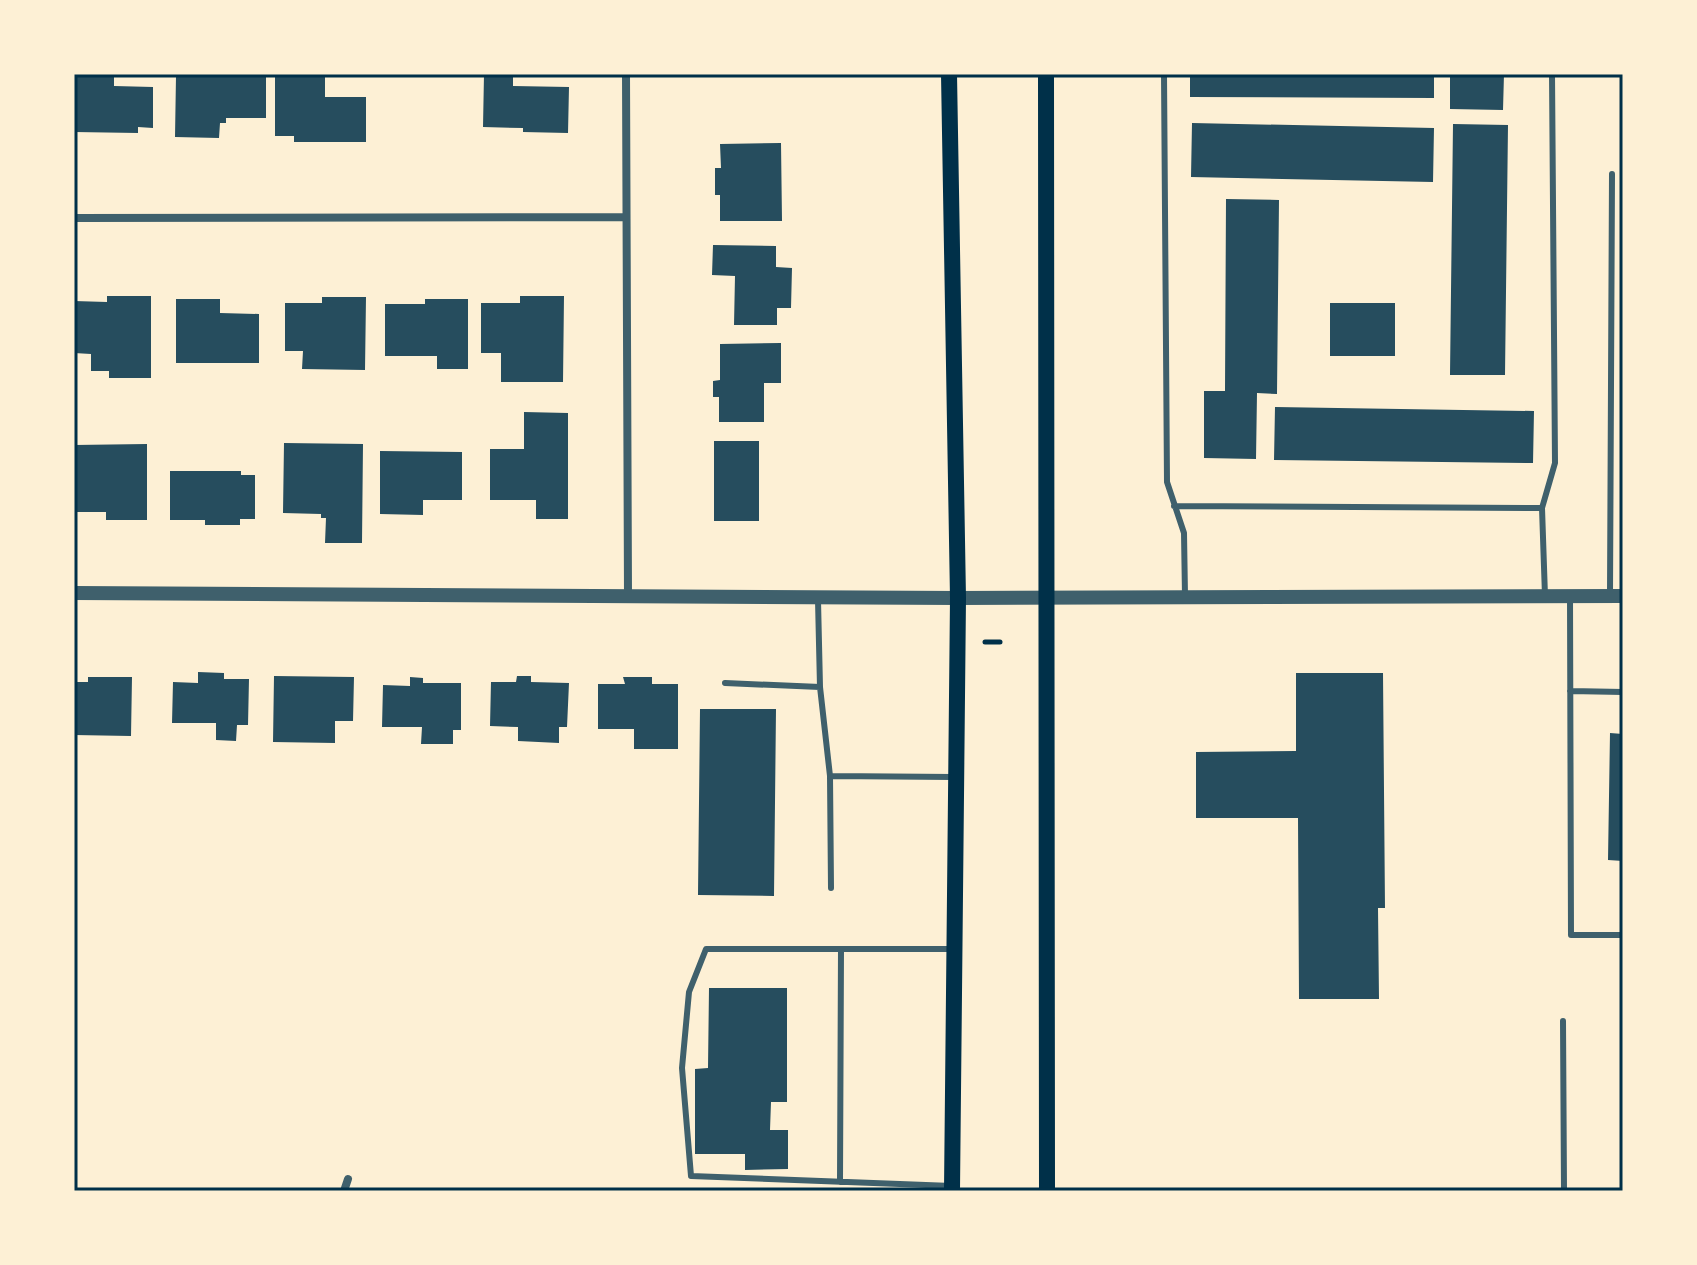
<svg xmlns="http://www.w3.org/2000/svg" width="1697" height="1265" font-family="Mulish,sans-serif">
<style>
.building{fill:#264d5e}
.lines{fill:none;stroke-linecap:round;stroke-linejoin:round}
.path{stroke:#003049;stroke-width:5}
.service{stroke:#3f606c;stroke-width:6}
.minor{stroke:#3f606c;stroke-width:8}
.tertiary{stroke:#3f606c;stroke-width:14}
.secondary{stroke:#003049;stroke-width:16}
.neatline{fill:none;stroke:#003049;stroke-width:3}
</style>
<rect width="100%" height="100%" fill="#fdf0d5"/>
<path class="building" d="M 74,74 L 114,74 L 114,86 L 153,87 L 153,128 L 138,127 L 138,133 L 74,132 Z
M 200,74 L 253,74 L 253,77 L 266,77 L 266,118 L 226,118 L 226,123 L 220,123 L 219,138 L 175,137 L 176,76 L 200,76 Z
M 275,74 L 325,74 L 325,97 L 366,97 L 366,142 L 294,142 L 294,136 L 275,136 Z
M 484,74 L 513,74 L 513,86 L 569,87 L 568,133 L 523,132 L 523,128 L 483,127 Z
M 1190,74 L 1434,74 L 1434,98 L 1190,97 Z
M 1450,74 L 1504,74 L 1503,110 L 1450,109 Z
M 1192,123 L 1434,128 L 1433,182 L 1191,177 Z
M 1453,124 L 1508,125 L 1505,375 L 1450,375 Z
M 781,143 L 782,221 L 720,221 L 720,195 L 715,195 L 715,168 L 721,168 L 720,144 Z
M 1226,199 L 1279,200 L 1277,394 L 1257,393 L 1256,459 L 1204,458 L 1204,391 L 1225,391 Z
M 713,245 L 776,246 L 776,267 L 792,268 L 791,308 L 777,308 L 777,325 L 734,325 L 735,276 L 712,275 Z
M 107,296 L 151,296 L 151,378 L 109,378 L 109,371 L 91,371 L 91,354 L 74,353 L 74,301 L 107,302 Z
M 520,296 L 564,296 L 563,382 L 501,382 L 501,353 L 481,353 L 481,303 L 520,303 Z
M 322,297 L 366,297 L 365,370 L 302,369 L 303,351 L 285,351 L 285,303 L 322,303 Z
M 176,299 L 220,299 L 220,313 L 259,314 L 259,363 L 176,363 Z
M 425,299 L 468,299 L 468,369 L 437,369 L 437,356 L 385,356 L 385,304 L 425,304 Z
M 1330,303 L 1395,303 L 1395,356 L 1330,356 Z
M 781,343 L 781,383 L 764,383 L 764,422 L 719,422 L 719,397 L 713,397 L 713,381 L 720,380 L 720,344 Z
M 1275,407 L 1534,411 L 1533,463 L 1274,460 Z
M 524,412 L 568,413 L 568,519 L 536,519 L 536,500 L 490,500 L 490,449 L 524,449 Z
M 714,441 L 759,441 L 759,521 L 714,521 Z
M 284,443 L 363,444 L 362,543 L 325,543 L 326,518 L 321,518 L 321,514 L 283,513 Z
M 147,444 L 147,520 L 106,520 L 106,512 L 74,512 L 74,445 Z
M 380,451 L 462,452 L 462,500 L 423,500 L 423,515 L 380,514 Z
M 170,471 L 241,471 L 241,475 L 255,475 L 255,519 L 240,519 L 240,525 L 205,525 L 205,520 L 170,520 Z
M 198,672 L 224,673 L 224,679 L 249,679 L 248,725 L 237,725 L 236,741 L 216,740 L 216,723 L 172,723 L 173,682 L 198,683 Z
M 1296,673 L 1383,673 L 1385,908 L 1378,908 L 1379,999 L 1299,999 L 1298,818 L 1196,818 L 1196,752 L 1296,751 Z
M 274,676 L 354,677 L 353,721 L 335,721 L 335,743 L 273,742 Z
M 517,676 L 531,676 L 531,682 L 569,683 L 567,727 L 559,727 L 559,743 L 518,741 L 518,727 L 490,726 L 491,682 L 516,682 Z
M 88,677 L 132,677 L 131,736 L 74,735 L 74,682 L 88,682 Z
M 410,677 L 423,678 L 423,683 L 461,683 L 461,730 L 453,730 L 453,744 L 421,744 L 422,727 L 382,727 L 383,685 L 410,686 Z
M 623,677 L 652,677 L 652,684 L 678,684 L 678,749 L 634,749 L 634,729 L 598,729 L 598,684 L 625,684 Z
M 700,709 L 776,709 L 774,896 L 698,895 Z
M 1610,733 L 1623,734 L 1623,861 L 1608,860 Z
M 709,988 L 787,988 L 787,1102 L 771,1102 L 770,1130 L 788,1130 L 788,1169 L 745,1170 L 745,1154 L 695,1154 L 695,1069 L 708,1068 Z"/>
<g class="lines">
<path class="path" d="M 985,642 L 1000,642"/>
<path class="service" d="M 1164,74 L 1167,482 L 1184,533 L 1185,596
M 1174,506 L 1542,508
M 1610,595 L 1612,174
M 1545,596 L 1542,508 L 1555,463 L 1552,74
M 1570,596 L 1571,935 L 1623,935
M 818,600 L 820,687 L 830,776
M 725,683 L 820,687
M 1570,691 L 1623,692
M 831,888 L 830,776 L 953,777
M 951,949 L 706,949 L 689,992 L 682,1068 L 691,1176 L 952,1186
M 1563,1021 L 1564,1191
M 840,1182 L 841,949"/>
<path class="minor" d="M 626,74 L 628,595
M 74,218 L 625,217
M 344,1191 L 348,1179"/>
<path class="tertiary" d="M 74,593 L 958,598 L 1623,596"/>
<path class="secondary" d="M 949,74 L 958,598 L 952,1191
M 1046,74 L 1047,1191"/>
</g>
<rect width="1697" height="1265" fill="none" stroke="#fdf0d5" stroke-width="152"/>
<rect x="76" y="76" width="1545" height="1113" class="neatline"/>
</svg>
